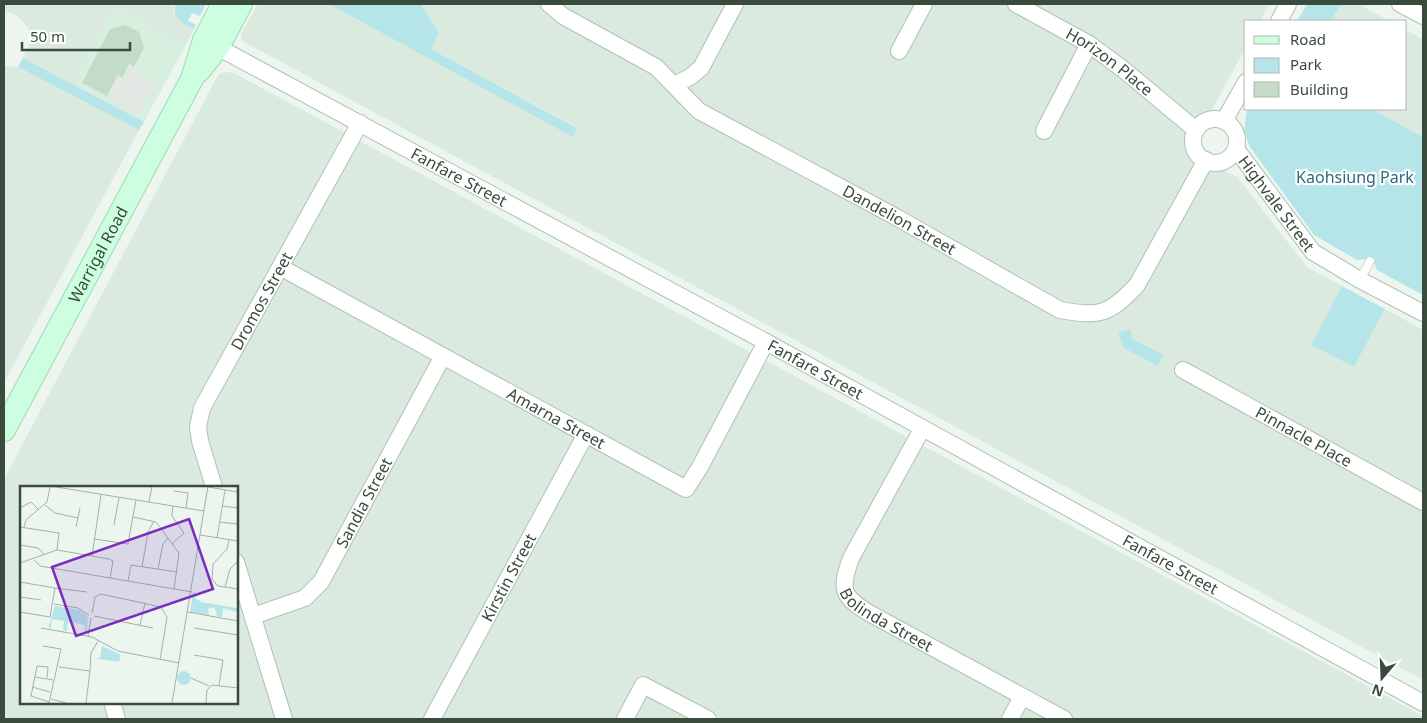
<svg xmlns="http://www.w3.org/2000/svg" width="1427" height="723" font-family="'Noto Sans',sans-serif">
<style>
.residential{fill:#daeadf;fill-rule:evenodd}
.education{fill:#d6efdf}
.green{fill:#b6e5e9}
.parking{fill:#e3e8e4}
.building{fill:#c4dbc9}
.lines{fill:none;stroke-linecap:round;stroke-linejoin:round}
.lane-casing{stroke:#aec2b3;stroke-width:9}
.street-casing{stroke:#aec2b3;stroke-width:18}
.secondary-casing{stroke:#9fd8b3;stroke-width:24}
.lane{stroke:#fff;stroke-width:8}
.street{stroke:#fff;stroke-width:16}
.secondary{stroke:#cefee0;stroke-width:22}
.labels{text-anchor:middle;dominant-baseline:central;stroke-width:4.5;stroke-linejoin:round;paint-order:stroke}
.street-label{font-size:16px;fill:#394b3d;stroke:#fff}
.park-label{font-size:16px;fill:#2b697e;stroke:#fff}
.inset-road{fill:none;stroke:#a4b2a8;stroke-width:1}
.view{fill:#7b2cbf;fill-opacity:0.15;stroke:#7b2cbf;stroke-width:2.5}
.inset-edge{fill:none;stroke:#394b3d;stroke-width:2.5}
</style>
<rect width="100%" height="100%" fill="#ecf6ef"/>
<path class="residential" d="M 4,4 L 175,4 L 173,11 L 179,21 L 194,29 L 185,46 L 114,8 L 74,85 L 23,58 L 31,40 L 28,28 L 19,17 L 4,10 Z
M 258,4 L 329,4 L 573,136 L 577,127 L 431,49 L 439,33 L 421,4 L 1269,4 L 1260,21 L 1246,21 L 1246,47 L 1189,152 L 1237,177 L 1307,267 L 1342,286 L 1311,345 L 1354,367 L 1385,309 L 1423,330 L 1423,680 L 246,43 L 241,38 L 242,32 ZM 1119,332 L 1164,355 L 1158,366 Z
M 1341,4 L 1358,4 L 1390,21 L 1331,21 Z
M 1406,30 L 1423,39 L 1423,137 L 1372,109 L 1406,109 Z
M 4,66 L 18,67 L 139,130 L 4,383 Z
M 227,72 L 234,73 L 1423,716 L 1423,719 L 4,719 L 4,479 L 216,79 L 220,74 ZM 21,487 L 236,487 L 236,702 L 21,702 Z"/>
<path class="education" d="M 114,8 L 185,46 L 144,122 L 74,85 Z"/>
<path class="green" d="M 175,4 L 206,4 L 200,16 L 192,13 L 188,21 L 196,25 L 194,29 C 182,23 172,19 175,4 Z
M 329,4 L 421,4 L 439,33 L 431,49 L 577,128 L 573,137 Z
M 1307,4 L 1341,4 L 1331,21 L 1297,21 Z
M 23,58 L 144,122 L 139,130 L 18,67 Z
M 1247,109 L 1372,109 L 1423,137 L 1423,295 L 1377,270 L 1374,263 L 1366,259 L 1357,260 L 1314,235 L 1250,147 L 1244,131 Z
M 1342,286 L 1385,309 L 1354,367 L 1311,345 Z
M 1131,329 L 1131,338 L 1164,355 L 1158,366 L 1124,348 L 1118,332 Z"/>
<path class="parking" d="M 129,67 L 156,82 L 139,114 L 108,98 L 118,77 L 123,79 Z"/>
<path class="building" d="M 125,25 L 139,32 L 144,48 L 134,67 L 129,64 L 122,78 L 118,75 L 107,96 L 82,83 L 110,29 Z"/>
<g class="lines">
<g class="lane-casing">
<path id="lane" d="M 1360,280 L 1370,261"/>
</g>
<g class="street-casing">
<g id="street">
<path id="s1" d="M 549,4 L 563,16 L 656,67 L 699,111 L 896,217 L 1060,310 C 1100,317 1109,315 1137,285 L 1206,160"/>
<path id="s2" d="M 1016,4 L 1089,44 L 1124,70 L 1196,130"/>
<path d="M 1400,4 L 1423,16"/>
<path d="M 1279,21 L 1288,4"/>
<path id="s3" d="M 208,42 L 766,342 L 1423,703"/>
<path d="M 899,51 L 924,4"/>
<path d="M 674,85 L 690,77 L 701,68 L 735,4"/>
<circle cx="1215" cy="141" r="22"/>
<path d="M 1224,121 L 1246,82"/>
<path d="M 1044,131 L 1089,44"/>
<path id="s4" d="M 1236,149 L 1313,252 L 1360,280 L 1423,313"/>
<path id="s5" d="M 280,267 L 686,489 L 700,467 L 766,342"/>
<path id="s6" d="M 1183,370 L 1423,502"/>
<path id="s7" d="M 922,429 L 851,558 C 840,589 841,596 869,613 L 1064,719"/>
<path id="s8" d="M 214,487 L 200,441 L 198,427 L 202,408 L 360,123"/>
<path d="M 236,562 L 284,719"/>
<path id="s9" d="M 253,616 L 305,598 L 321,582 L 443,356"/>
<path d="M 112,702 L 117,719"/>
<path id="s10" d="M 432,719 L 586,434"/>
<path d="M 625,719 L 643,685 L 708,719"/>
<path d="M 1010,719 L 1022,697"/>
</g>
</g>
<g class="secondary-casing">
<g id="secondary">
<path d="M 199,71 L 218,47 L 241,4"/>
<path id="s11" d="M 4,430 L 192,79 L 204,40 L 223,4"/>
</g>
</g>
<use href="#lane" class="lane"/>
<use href="#street" class="street"/>
<use href="#secondary" class="secondary"/>
</g>
<g class="labels">
<g class="street-label">
<text stroke="none"><textPath href="#s2" startOffset="110">Horizon Place</textPath></text>
<text stroke="none"><textPath href="#s3" startOffset="285">Fanfare Street</textPath></text>
<text stroke="none"><textPath href="#s4" startOffset="68">Highvale Street</textPath></text>
<text stroke="none"><textPath href="#s1" startOffset="414">Dandelion Street</textPath></text>
<text stroke="none"><textPath href="#s11" startOffset="199">Warrigal Road</textPath></text>
<text stroke="none"><textPath href="#s8" startOffset="204">Dromos Street</textPath></text>
<text stroke="none"><textPath href="#s3" startOffset="690">Fanfare Street</textPath></text>
<text stroke="none"><textPath href="#s5" startOffset="315">Amarna Street</textPath></text>
<text stroke="none"><textPath href="#s6" startOffset="138">Pinnacle Place</textPath></text>
<text stroke="none"><textPath href="#s9" startOffset="168">Sandia Street</textPath></text>
<text stroke="none"><textPath href="#s3" startOffset="1095">Fanfare Street</textPath></text>
<text stroke="none"><textPath href="#s10" startOffset="161">Kirstin Street</textPath></text>
<text stroke="none"><textPath href="#s7" startOffset="232">Bolinda Street</textPath></text>
</g>
<g class="park-label">
<text x="1355" y="177">Kaohsiung Park</text>
</g>
</g>
<g transform="translate(20 486)">
<rect width="218" height="218" fill="#ecf6ef"/>
<path d="M 173,106 L 176,107 L 175,112 L 181,116 L 217,122 L 217,126 L 203,122 L 202,131 L 197,130 L 194,121 L 188,123 L 189,129 L 170,126 ZM 35,120 L 59,124 L 68,130 L 67,147 L 64,148 L 65,139 L 48,136 L 47,145 L 43,144 L 44,135 L 32,133 L 31,142 L 28,142 ZM 82,160 L 101,169 L 99,176 L 73,172 L 80,172 ZM157 192a7 7 0 1 1 14 0a7 7 0 1 1-14 0Z" fill="#b6e5e9"/>
<path class="inset-road" d="M 30,0 L 184,25M 188,1 L 218,6M 154,5 L 168,7 L 166,22M 129,16 L 132,0M 25,19 L 35,27 L 58,32M 202,20 L 218,22M 0,22 L 11,16 L 19,24M 113,31 L 136,36 L 159,67 L 154,103M 199,36 L 218,38M 94,39 L 99,12M 0,41 L 39,47 L 37,64M 4,41 L 6,34 L 27,16 L 30,1M 56,41 L 60,22M 180,49 L 218,55M 197,52 L 205,4M 74,53 L 108,58 L 116,14M 209,54 L 207,63 L 193,78 L 192,93 L 198,100 L 218,103M 152,58 L 164,47 L 152,30 L 153,20M 0,59 L 18,62 L 24,68M 72,70 L 81,9M 14,74 L 20,80 L 172,106M 0,77 L 37,64 L 89,73 L 93,75 L 90,92M 122,81 L 128,46 L 134,35M 138,83 L 143,58 L 148,52M 108,95 L 111,79 L 157,86M 0,96 L 35,102 L 30,131 L 0,126M 205,101 L 210,83 L 218,75M 35,102 L 67,106M 0,111 L 21,114M 34,118 L 58,122 L 69,129M 168,126 L 218,135M 72,127 L 75,111 L 81,108 L 141,121 L 147,131 L 140,174M 74,130 L 133,142M 120,139 L 125,117M 21,142 L 72,151 L 98,165 L 159,177M 174,142 L 218,149M 68,150 L 71,132M 23,160 L 41,163 L 29,217M 174,169 L 203,174 L 199,199M 39,181 L 70,185 L 71,167 L 78,155M 15,191 L 33,194M 27,192 L 28,181 L 17,180 L 11,210 L 29,216M 171,192 L 189,200M 12,201 L 30,206M 31,213 L 46,217M 66,217 L 70,185M 152,217 L 188,0M 186,217 L 187,204 L 192,199 L 218,202"/>
<path class="view" d="M 169,33 L 193,103 L 56,150 L 32,81 Z"/>
<rect width="218" height="218" class="inset-edge"/>
</g>
<rect width="1427" height="723" fill="none" stroke="#394b3d" stroke-width="10"/>
<rect x="1244" y="20" width="162" height="90" fill="#ffffff" stroke="#b0b7b1"/>
<rect x="1254" y="36" width="25" height="8" fill="#cefee0" stroke="#b0b7b1"/>
<text x="1290" y="45" font-size="15" fill="#394b3d">Road</text>
<rect x="1254" y="58" width="25" height="15" fill="#b6e5e9" stroke="#b0b7b1"/>
<text x="1290" y="70" font-size="15" fill="#394b3d">Park</text>
<rect x="1254" y="82" width="25" height="15" fill="#c4dbc9" stroke="#b0b7b1"/>
<text x="1290" y="95" font-size="15" fill="#394b3d">Building</text>
<g transform="translate(1382 678) rotate(199)" stroke="#ffffff" stroke-width="4" paint-order="stroke">
<path d="M0-4L9 19L0 12L-9 19Z" fill="#394b3d"/>
<text y="-8" font-size="14" font-weight="bold" text-anchor="middle" fill="#394b3d">N</text>
</g>
<path d="M22 42v8h108v-8" fill="none" stroke="#394b3d" stroke-width="2.5"/>
<text x="30" y="42" font-size="15" fill="#394b3d" stroke="#ffffff" stroke-width="4" paint-order="stroke">50 m</text>
</svg>
